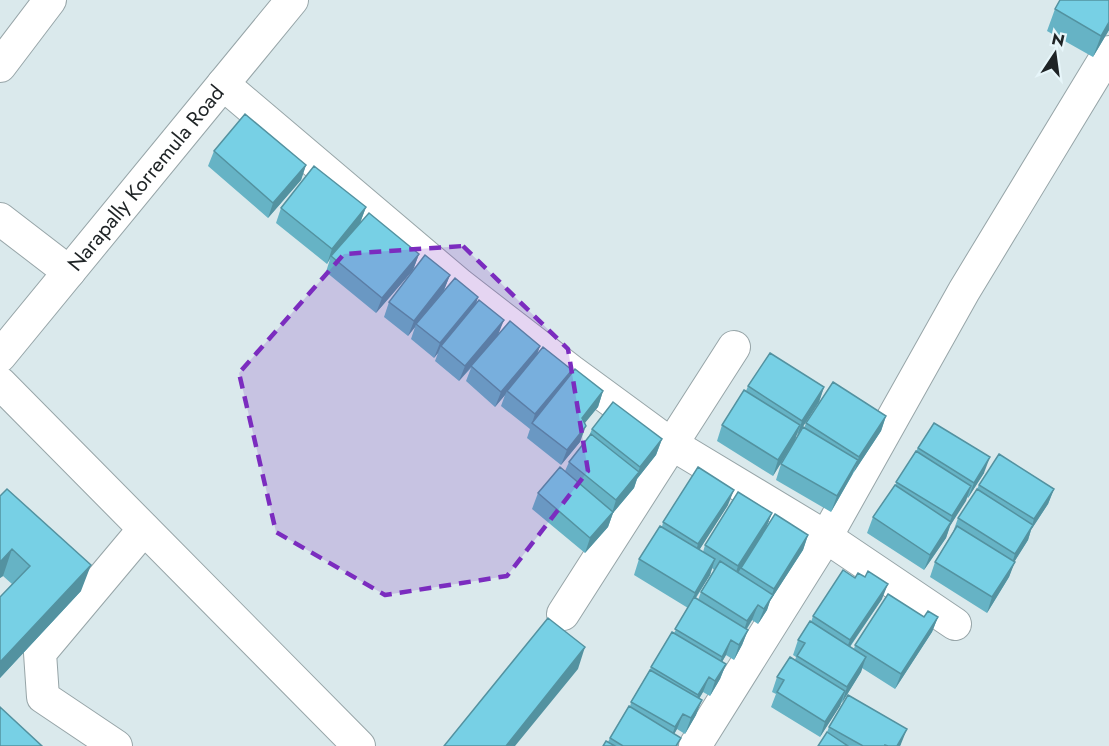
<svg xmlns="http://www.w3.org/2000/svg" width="1109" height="746" font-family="Jost,sans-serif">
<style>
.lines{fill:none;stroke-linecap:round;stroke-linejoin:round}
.minor-casing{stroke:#97a5a8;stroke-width:34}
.minor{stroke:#fff;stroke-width:32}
.wall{fill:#66b3c5;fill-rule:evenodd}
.shaded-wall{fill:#5392a0}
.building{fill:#77d0e5;stroke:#5392a0;stroke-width:1.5}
.marked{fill:#7b2cbf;fill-opacity:0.2;stroke:#7b2cbf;stroke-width:4.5;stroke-dasharray:12 8;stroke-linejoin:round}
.labels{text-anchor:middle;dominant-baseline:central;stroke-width:5;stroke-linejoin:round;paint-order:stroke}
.street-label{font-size:21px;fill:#1e2325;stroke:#e7f6fa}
</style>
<rect width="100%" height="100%" fill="#dae9ec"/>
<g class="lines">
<g class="minor-casing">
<g id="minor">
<path d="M 0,66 L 50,0"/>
<path d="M 223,84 L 460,285 L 571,371 L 665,440 L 826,537 L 955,624"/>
<path d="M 0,219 L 69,272"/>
<path id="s1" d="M 0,356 L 292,0"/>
<path d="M 0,383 L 359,746"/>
<path d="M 563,614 L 734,347"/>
<path d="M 116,746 L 43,697 L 40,653 L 144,529"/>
<path d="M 695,746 L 826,537 L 964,291 L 1109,52"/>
</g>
</g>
<use href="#minor" class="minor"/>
</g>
<path class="wall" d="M 1055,9 L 1109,30 L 1093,57 L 1047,31 Z
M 214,151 L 306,165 L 301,180 L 268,218 L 208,166 Z
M 366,207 L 360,223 L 419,254 L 413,270 L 376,313 L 326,272 L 330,259 L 327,264 L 276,223 L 281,208 Z
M 450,275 L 444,290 L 478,297 L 476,304 L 498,335 L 540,346 L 537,355 L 572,370 L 570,376 L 603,391 L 598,407 L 584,423 L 580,442 L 561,465 L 527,438 L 530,429 L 501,406 L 505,395 L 495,407 L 466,381 L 471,368 L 459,381 L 435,361 L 438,353 L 434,358 L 411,339 L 415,327 L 408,336 L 384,317 L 389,302 Z
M 748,386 L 824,387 L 819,402 L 796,436 L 795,440 L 773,476 L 717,441 L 722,425 L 746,391 Z
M 886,416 L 881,431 L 854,472 L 831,512 L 776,480 L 781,464 L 804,428 L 806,423 Z
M 592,429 L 662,439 L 656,455 L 637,479 L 634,488 L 613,513 L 608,527 L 585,553 L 532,509 L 538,493 L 565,471 L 569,462 L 589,436 Z
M 918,448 L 984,473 L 968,498 L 967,497 L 950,526 L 946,538 L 924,570 L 867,533 L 873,517 L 895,485 Z
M 979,485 L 1054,489 L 1048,504 L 1031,530 L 1028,540 L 1014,562 L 1009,577 L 987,613 L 930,577 L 935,562 L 953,532 L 958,518 L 977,489 Z
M 0,496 L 81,591 L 0,678 L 0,597 L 12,584 L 3,576 L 0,578 Z
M 728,505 L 699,550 L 703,552 L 705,545 L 772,513 L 766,528 L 808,535 L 803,550 L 770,601 L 767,610 L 758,624 L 752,620 L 747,629 L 748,630 L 742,645 L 734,660 L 726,655 L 722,662 L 726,664 L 720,679 L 710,696 L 703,692 L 699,699 L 696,715 L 685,734 L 677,729 L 674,734 L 678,746 L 603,746 L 608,742 L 610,738 L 630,707 L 631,702 L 649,672 L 651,667 L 674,633 L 688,608 L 634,575 L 639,559 L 662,527 L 663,522 ZM 712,568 L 714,570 L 701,592 L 698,600 L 696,598 L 710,575 Z
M 882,599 L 850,647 L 854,649 L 855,645 L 924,617 L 938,617 L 932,632 L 895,689 L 862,668 L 861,672 L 820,737 L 771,707 L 776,694 L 772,692 L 777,677 L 795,660 L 796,657 L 793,655 L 798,640 L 811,622 L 813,616 Z
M 829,727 L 901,744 L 900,746 L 818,746 L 827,732 Z"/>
<path class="shaded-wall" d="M 1109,22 L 1109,30 L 1093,57 L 1101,36 Z
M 306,165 L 301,180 L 268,218 L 273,203 Z
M 366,207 L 360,223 L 331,256 L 327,264 L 332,249 Z
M 419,254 L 413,270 L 376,313 L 382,298 Z
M 450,275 L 444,290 L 416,324 L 415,327 L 408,336 L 414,321 Z
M 478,297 L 473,312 L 441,346 L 438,353 L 434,358 L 440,343 Z
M 504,320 L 498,335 L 459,381 L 465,366 Z
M 540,346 L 534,362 L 507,391 L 505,395 L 495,407 L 501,392 Z
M 572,370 L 566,385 L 532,423 L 530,429 L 535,414 Z
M 824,387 L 819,402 L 797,436 L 802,421 Z
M 603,391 L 598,407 L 576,434 L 582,418 Z
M 886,416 L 881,431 L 854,472 L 859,457 Z
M 800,425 L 795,440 L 773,476 L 778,460 Z
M 586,426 L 580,442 L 561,465 L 567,450 Z
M 662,439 L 656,455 L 637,479 L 634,488 L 613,513 L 608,527 L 585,553 L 590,538 L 612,513 L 616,500 L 637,475 L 640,467 Z
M 990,457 L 984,473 L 968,498 L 974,483 Z
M 858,460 L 852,475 L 831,512 L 837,496 Z
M 971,486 L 966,501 L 950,526 L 946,538 L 924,570 L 930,555 L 948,527 L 952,516 Z
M 1054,489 L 1048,504 L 1031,530 L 1028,540 L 1010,569 L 1015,554 L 1031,529 L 1034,519 Z
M 734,490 L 728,505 L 693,560 L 698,544 Z
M 772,513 L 766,528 L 733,581 L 738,566 Z
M 808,535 L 803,550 L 770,601 L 767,610 L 758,624 L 764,609 L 771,597 L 774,589 Z
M 12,549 L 3,576 L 0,578 L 0,562 Z
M 715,559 L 710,575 L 689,608 L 695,593 Z
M 1015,562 L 1009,577 L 987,613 L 992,597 Z
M 91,565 L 81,591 L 0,678 L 0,662 Z
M 888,584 L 882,599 L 844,655 L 850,640 Z
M 758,605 L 752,620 L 742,636 L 747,621 Z
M 938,617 L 932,632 L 895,689 L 901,674 Z
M 748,630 L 742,645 L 734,660 L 739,645 Z
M 731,640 L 726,655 L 716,672 L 722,657 Z
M 585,647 L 578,669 L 515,746 L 506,746 Z
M 866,657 L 861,672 L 842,703 L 847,687 Z
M 726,664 L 720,679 L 710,696 L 715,681 Z
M 709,677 L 703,692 L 692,710 L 698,695 Z
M 845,691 L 840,706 L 820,737 L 825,722 Z
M 702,700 L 696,715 L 685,734 L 691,718 Z
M 683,714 L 677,729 L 669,743 L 675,727 Z
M 907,729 L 901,744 L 900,746 L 897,746 Z"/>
<path class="building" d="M 1060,0 L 1109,0 L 1109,22 L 1101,36 L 1055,9 Z
M 245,114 L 306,165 L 273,203 L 214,151 Z
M 314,166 L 366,207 L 332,249 L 281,208 Z
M 369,213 L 419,254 L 382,298 L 331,256 Z
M 425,255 L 450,275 L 414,321 L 389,302 Z
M 455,278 L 478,297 L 440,343 L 416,324 Z
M 479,300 L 504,320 L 465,366 L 441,346 Z
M 510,321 L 540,346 L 501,392 L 471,366 Z
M 543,347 L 572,370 L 535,414 L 507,391 Z
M 770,353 L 824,387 L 802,421 L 748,386 Z
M 575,369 L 603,391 L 582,418 L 586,426 L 567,450 L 532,423 Z
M 833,382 L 886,416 L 859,457 L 806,423 Z
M 744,390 L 800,425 L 778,460 L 722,425 Z
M 613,402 L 662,439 L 640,467 L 592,429 Z
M 934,423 L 990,457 L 974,483 L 918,448 Z
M 803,427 L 858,460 L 837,496 L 781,464 Z
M 591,434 L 639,472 L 616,500 L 569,462 Z
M 916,451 L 971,486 L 952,516 L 896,482 Z
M 999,454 L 1054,489 L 1034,519 L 979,485 Z
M 560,467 L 613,512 L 590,538 L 538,493 Z
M 698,467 L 734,490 L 698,544 L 663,522 Z
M 895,485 L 951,522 L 930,555 L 873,517 Z
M 7,489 L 91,565 L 0,662 L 0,597 L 30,566 L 12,549 L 0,562 L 0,496 Z
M 977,489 L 1033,525 L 1015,554 L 958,518 Z
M 738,492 L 772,513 L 738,566 L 705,545 Z
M 775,514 L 808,535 L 774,589 L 741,568 Z
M 660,526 L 715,559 L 695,593 L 639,559 Z
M 957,526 L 1015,562 L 992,597 L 935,562 Z
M 720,561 L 773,595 L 764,609 L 758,605 L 747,621 L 701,592 Z
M 843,570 L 855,578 L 858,573 L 865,577 L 868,571 L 888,584 L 850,640 L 813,616 Z
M 888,594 L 924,617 L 928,611 L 938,617 L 901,674 L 855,645 Z
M 694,597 L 748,630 L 739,645 L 731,640 L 722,657 L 675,629 Z
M 548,618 L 585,647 L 506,746 L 444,746 Z
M 810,621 L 866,657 L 847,687 L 797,656 L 805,643 L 798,640 Z
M 672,632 L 726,664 L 715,681 L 709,677 L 698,695 L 651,667 Z
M 790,657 L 845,691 L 825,722 L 777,692 L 784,680 L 777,677 Z
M 650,670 L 702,700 L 691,718 L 683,714 L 675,727 L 631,702 Z
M 848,695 L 907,729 L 897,746 L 888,746 L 885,745 L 885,746 L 863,746 L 829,727 Z
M 629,706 L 681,738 L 676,746 L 623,746 L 610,738 Z
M 0,707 L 42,746 L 0,746 Z
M 827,732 L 848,746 L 818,746 Z
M 606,741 L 615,746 L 603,746 Z"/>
<path class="marked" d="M 463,246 L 568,349 L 588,471 L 507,576 L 385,595 L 276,532 L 239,373 L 344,254 Z"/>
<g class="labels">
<g class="street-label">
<text stroke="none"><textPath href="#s1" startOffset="230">Narapally Korremula Road</textPath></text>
</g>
</g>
<g transform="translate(1055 54) rotate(13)" stroke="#e7f6fa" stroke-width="4.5" paint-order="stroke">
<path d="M0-4.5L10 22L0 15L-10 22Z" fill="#1e2325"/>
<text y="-9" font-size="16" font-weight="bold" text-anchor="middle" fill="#1e2325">N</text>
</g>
</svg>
